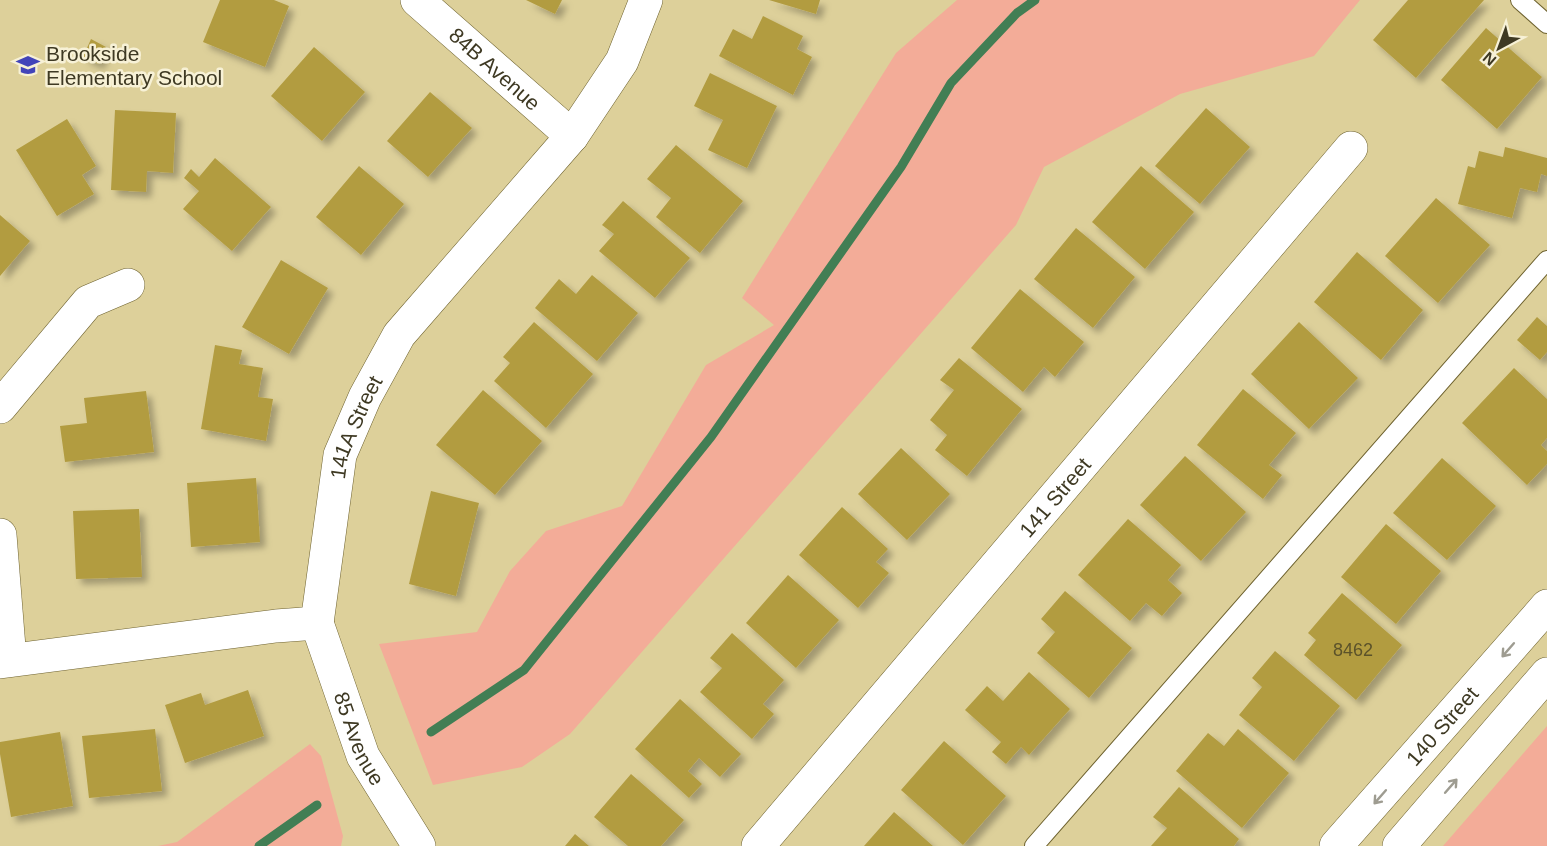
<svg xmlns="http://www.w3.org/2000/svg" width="1547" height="846" font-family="Arial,sans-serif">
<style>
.green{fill:#f3ac98}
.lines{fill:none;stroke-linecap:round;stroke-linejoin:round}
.stream{stroke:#427e54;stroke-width:9}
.building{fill:#b29c41;filter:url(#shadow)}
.service-casing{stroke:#6e622f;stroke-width:20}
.minor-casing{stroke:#6e622f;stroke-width:34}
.secondary-casing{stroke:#6e622f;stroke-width:34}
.service{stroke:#fff;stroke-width:18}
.minor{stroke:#fff;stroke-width:33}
.secondary{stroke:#fff;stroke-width:33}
.oneway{stroke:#9e9c91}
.labels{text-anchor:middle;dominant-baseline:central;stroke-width:5;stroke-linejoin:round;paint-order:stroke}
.number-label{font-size:18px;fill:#5b522a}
.poi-label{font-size:21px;fill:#3e3923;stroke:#f7f1d6;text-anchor:start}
.street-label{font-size:21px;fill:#3e3923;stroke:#f7f1d6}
</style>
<defs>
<filter id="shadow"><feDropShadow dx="5.5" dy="5.5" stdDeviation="3" flood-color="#0004"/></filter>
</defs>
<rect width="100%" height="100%" fill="#ddd09a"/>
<path class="green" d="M 957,0 L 1360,0 L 1314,56 L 1180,94 L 1044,167 L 1016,225 L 570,734 L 522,767 L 433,785 L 379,644 L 477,632 L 510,571 L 546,531 L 622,506 L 706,365 L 774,325 L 742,298 L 896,53 Z
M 1547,726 L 1547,846 L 1443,846 Z
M 310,744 L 321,756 L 343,836 L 341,846 L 158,846 L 177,842 Z"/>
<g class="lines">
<path class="stream" d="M 431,732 L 524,670 L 711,437 L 901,167 L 951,83 L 1017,13 L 1035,0
M 259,846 L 317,805"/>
</g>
<path class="building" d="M 220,0 L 274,0 L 289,6 L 265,67 L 203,42 Z
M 526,0 L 562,0 L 555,14 Z
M 769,0 L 820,0 L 816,14 Z
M 1408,0 L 1484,0 L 1416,78 L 1373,40 Z
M 763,16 L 803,36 L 797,49 L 812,57 L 793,95 L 719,56 L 733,29 L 752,39 Z
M 1486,28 L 1542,77 L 1497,129 L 1441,80 Z
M 91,39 L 106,47 L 99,64 L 83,57 Z
M 314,47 L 365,92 L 322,141 L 271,96 Z
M 710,73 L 777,106 L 747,168 L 708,150 L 723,120 L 694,106 Z
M 430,92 L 472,128 L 428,177 L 387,141 Z
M 1206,108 L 1250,147 L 1200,204 L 1155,166 Z
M 115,110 L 176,113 L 173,173 L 147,171 L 146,192 L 111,190 Z
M 67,119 L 96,166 L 82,175 L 94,194 L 57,216 L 16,150 Z
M 676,145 L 743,201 L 700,253 L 656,217 L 671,198 L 647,179 Z
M 1505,147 L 1547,158 L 1547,176 L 1541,174 L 1537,192 L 1520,188 L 1512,218 L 1458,204 L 1468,166 L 1475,168 L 1479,151 L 1503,157 Z
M 215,158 L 271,207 L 232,251 L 183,209 L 199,191 L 184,178 L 191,169 L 199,177 Z
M 359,166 L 404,204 L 361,255 L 316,217 Z
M 1141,166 L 1194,212 L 1145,269 L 1092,222 Z
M 1436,198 L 1490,245 L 1438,303 L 1385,256 Z
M 623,201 L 690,258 L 655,298 L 599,251 L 614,234 L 602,225 Z
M 0,215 L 30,241 L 0,276 Z
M 1076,228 L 1135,277 L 1093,328 L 1034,279 Z
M 1357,252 L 1423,310 L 1381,360 L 1314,302 Z
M 281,260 L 328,288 L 289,354 L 242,327 Z
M 592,275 L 638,313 L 597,361 L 535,308 L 559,279 L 576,294 Z
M 1020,289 L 1084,342 L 1055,377 L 1044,367 L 1023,392 L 971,348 Z
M 1537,317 L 1547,326 L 1547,352 L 1540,360 L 1517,340 Z
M 534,322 L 593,374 L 546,428 L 494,381 L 510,363 L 503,357 Z
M 1299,322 L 1358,378 L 1309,429 L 1251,374 Z
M 215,345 L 242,350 L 239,364 L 263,368 L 258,397 L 273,399 L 266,441 L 201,429 Z
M 959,358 L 1022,409 L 967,476 L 935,450 L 947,435 L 930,420 L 954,390 L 940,380 Z
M 1514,368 L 1547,399 L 1547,438 L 1541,445 L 1547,451 L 1547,464 L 1527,485 L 1462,423 Z
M 1243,389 L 1296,433 L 1269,465 L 1282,475 L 1263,499 L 1197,445 Z
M 483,390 L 542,441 L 495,495 L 436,445 Z
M 146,391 L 154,452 L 65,462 L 60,426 L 87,423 L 84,398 Z
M 901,448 L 950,494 L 907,540 L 858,494 Z
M 1185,456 L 1246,512 L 1201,561 L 1140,505 Z
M 1442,458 L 1496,506 L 1447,560 L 1393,513 Z
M 256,478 L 260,542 L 191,547 L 187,483 Z
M 431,491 L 479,503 L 456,596 L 409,584 Z
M 842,507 L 888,549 L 876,562 L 889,573 L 858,608 L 799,555 Z
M 139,509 L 142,577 L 76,579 L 73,511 Z
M 1128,519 L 1181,565 L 1168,580 L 1182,593 L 1162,616 L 1146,603 L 1130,621 L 1078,575 Z
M 1386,524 L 1441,571 L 1396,624 L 1341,577 Z
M 788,575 L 839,620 L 796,668 L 746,623 Z
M 1065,591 L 1132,648 L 1089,698 L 1037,653 L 1055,632 L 1041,619 Z
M 1342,593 L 1402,645 L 1356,700 L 1304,655 L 1316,640 L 1308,633 Z
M 732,633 L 784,680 L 763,704 L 774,714 L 752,739 L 700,692 L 722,668 L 710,658 Z
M 1275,651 L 1340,706 L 1294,761 L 1239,715 L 1262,687 L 1252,678 Z
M 1029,672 L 1070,709 L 1029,755 L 1021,747 L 1006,764 L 992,752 L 1001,742 L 965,710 L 987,686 L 1003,701 Z
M 248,690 L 264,736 L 185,763 L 165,705 L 201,693 L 205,705 Z
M 680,699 L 741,754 L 720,777 L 699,758 L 688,771 L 702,784 L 689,798 L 635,749 Z
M 155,729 L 162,791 L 89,798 L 82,736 Z
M 1238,729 L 1289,773 L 1242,828 L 1176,771 L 1208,733 L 1224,746 Z
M 60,732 L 73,806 L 11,817 L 0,754 L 0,742 Z
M 944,741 L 1006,796 L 963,845 L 901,790 Z
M 631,774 L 684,820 L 661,846 L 628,846 L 594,817 Z
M 1179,787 L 1239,839 L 1234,846 L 1151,846 L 1167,828 L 1153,817 Z
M 894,812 L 933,846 L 864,846 Z
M 575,834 L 589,846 L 565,846 Z"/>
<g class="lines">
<g class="service-casing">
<path id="service" d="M 1520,0 L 1547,24
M 1034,846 L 1547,260"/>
</g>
<g class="minor-casing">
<g id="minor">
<path id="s1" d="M 417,0 L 572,136"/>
<path d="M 0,407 L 88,302 L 128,285"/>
<path d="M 0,535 L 10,660"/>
<path id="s2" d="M 317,623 L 363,756 L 419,846"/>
<path id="s3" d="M 0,662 L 276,626 L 317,623 L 340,455 L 365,397 L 399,335 L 572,136 L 622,61 L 646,0"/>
<path id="s4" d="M 758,846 L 1351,148"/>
</g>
</g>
<g class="secondary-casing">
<g id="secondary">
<path id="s5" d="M 1336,846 L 1547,606"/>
<path d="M 1399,846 L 1547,674"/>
</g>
</g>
<use href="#service" class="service"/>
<use href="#minor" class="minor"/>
<use href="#secondary" class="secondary"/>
</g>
<defs><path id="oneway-shaft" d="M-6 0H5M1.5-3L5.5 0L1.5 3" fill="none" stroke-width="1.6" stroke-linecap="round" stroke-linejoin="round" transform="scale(1.5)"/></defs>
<g class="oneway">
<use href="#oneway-shaft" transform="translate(1508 650) rotate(131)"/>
<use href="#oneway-shaft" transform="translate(1451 786) rotate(-49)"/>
<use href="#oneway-shaft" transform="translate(1380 797) rotate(131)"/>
</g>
<defs>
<g id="school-bare" transform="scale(1.8)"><path d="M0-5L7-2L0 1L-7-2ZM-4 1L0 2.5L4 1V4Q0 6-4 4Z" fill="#4244b9" stroke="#f7f1d6" stroke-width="2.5" paint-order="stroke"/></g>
</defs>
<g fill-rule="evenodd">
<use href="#school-bare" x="28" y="65"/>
</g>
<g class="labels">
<g class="number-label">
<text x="1353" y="650">8462</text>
</g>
<g class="poi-label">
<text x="46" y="53">Brookside<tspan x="46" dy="24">Elementary School</tspan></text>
</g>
<g class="street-label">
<text stroke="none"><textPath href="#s1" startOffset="104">84B Avenue</textPath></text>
<text stroke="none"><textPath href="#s3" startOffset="520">141A Street</textPath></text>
<text stroke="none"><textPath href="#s4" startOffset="458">141 Street</textPath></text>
<text stroke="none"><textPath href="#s5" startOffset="160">140 Street</textPath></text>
<text stroke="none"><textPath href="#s2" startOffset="123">85 Avenue</textPath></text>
</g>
</g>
<g transform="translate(1499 48) rotate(221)" stroke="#f7f1d6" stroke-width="4.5" paint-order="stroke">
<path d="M0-4.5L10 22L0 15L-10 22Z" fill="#3e3923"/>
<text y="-9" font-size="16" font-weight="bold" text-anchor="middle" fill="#3e3923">N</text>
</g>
</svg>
